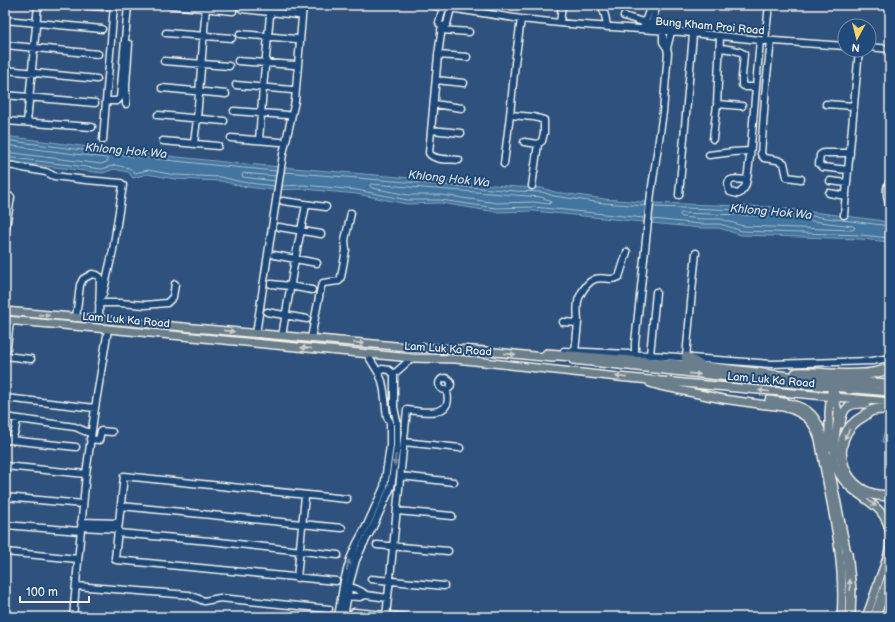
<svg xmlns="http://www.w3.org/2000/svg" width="895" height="622" font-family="'Balsamiq Sans',sans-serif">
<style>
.water{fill:#42749f;stroke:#89a6bc}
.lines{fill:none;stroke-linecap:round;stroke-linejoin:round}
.shore{stroke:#adbfcb;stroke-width:1}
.minor-casing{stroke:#f4f1e8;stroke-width:9}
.major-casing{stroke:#f4f1e8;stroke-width:10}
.highway-casing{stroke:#f4f1e8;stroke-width:12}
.minor{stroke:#1f4a7a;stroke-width:6}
.major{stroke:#6b7e8b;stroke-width:7}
.highway{stroke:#6b7e8b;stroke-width:9}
.oneway{fill:#cbcecc}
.oneway2{fill:#748da6}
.labels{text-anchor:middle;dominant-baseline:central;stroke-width:4;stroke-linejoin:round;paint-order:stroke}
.street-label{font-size:11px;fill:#f4f1e8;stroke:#1f4a7a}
.water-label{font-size:12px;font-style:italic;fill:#d9dedd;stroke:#1f4a7a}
</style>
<rect width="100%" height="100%" fill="#2e527d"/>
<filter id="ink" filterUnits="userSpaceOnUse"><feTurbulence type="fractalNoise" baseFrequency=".025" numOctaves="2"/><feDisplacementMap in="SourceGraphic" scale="8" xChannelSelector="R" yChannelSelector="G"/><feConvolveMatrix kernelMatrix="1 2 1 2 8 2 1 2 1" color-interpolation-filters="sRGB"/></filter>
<g filter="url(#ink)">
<path class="water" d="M 5,136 L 111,150 L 234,163 L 517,187 L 542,188 L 555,192 L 604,199 L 654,203 L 772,207 L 877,220 L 890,223 L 890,242 L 861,239 L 741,235 L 719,228 L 701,228 L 534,211 L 496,212 L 441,203 L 407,204 L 357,194 L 304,189 L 272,190 L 241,186 L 221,181 L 175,179 L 147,174 L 133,178 L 128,172 L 114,169 L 103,173 L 5,161 Z
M 886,431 L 890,432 L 890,445 L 883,443 L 882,441 L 884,433 Z"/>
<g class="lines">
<path class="shore" d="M 5,140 C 95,152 186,163 276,171
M 5,145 L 106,158 L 108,160 L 107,162 L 101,164 L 5,152
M 5,157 L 102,169 L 115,165 L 129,168 L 135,173 L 148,170 L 175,175 L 221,177 L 242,182 L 274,186
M 284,172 L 516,191 L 542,192 L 554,196 L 603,203 L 646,206
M 275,181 L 243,177 L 242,175 L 243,173 L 276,176
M 371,184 L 541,197 L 549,200 L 551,202 L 549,204 L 534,202 L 497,203 L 442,195 L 408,195 L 372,188 L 370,186 Z
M 282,186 L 304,185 L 357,190 L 408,200 L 441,200 L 496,208 L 534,207 L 644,218
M 654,207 L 772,211 L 890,226
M 681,213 L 771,216 L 853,226 L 855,228 L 853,230 L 743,226 L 721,219 L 701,219 L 682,217 L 680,215 Z
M 652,219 L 701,224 L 720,224 L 742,231 L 861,235 L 890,238"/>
<g class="minor-casing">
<path id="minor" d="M 80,5 L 104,7
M 170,5 L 233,11
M 430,5 L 521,19 L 570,24 L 682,32 L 760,40 L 845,46
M 601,5 C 605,12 606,18 607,27
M 443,7 L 439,23 L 442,27 L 438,55 L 429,153 C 434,161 450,159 459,160
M 242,9 L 298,15
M 624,16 L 652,25 L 668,26
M 521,19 L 515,63 L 510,115 L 534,117 L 544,120 L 544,133 L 542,141 L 538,144 L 532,186
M 5,20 L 102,29
M 560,23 L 562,5
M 644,25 L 651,5
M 442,27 L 447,24 L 451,8
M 650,28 L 657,5
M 441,30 L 469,32
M 663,31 L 663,42 L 667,48
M 166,33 L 232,38
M 240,34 L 296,39
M 765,41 L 769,5
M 771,41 L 766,84 L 761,154 L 764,158 L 777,160 L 784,163 L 787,177 L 801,179
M 5,45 L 98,54
M 869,47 L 890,49
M 720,48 C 728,49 737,49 744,54 L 742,76 L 742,85 L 746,87 L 756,87
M 438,55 L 467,57
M 164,61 L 229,66
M 238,61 L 294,65
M 5,70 L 97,79
M 436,80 L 464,83
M 236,85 L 292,90
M 162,88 L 226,94
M 5,95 L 95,103
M 106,101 L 114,5
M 126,104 L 126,84 L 129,44
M 434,104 L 462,108
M 717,104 L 742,106
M 826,104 L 854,106
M 234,111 L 287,115
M 158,115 L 224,121
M 5,121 L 92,127
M 27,122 L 38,5
M 431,130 L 461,133
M 231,138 L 280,142
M 713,139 L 717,104 L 720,37
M 103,140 L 106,101 L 117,101 L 120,98 L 128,5
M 259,140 L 263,88 L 271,5
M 163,141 L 218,146
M 524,142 L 538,144
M 194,143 L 197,119 L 206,5
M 709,155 L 733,152 L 750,151
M 504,164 L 510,115
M 5,165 L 15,166 L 23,168 L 46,172 L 54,176 L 86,180 L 121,183 L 123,185 L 113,250 L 103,294 L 100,298
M 848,170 L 822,167 L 819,164 L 820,155 L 823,153 L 850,153
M 747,180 C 736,179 723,176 730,192 L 738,194 L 740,193 L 745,187 L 747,180 L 750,157 L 760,40
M 830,181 L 847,183
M 890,181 C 884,189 888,200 890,209
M 829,193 L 846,196
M 679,195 L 693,34
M 283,201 L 326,207
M 844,215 L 859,50
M 279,227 L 321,234
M 5,233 L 11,197
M 274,255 L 317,263
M 271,284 L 290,286 L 312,290
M 99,303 L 120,303 L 145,305 L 167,303 L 173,297 L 175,284
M 267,312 L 307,319
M 76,318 L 80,285 L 83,279 L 92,274 L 97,275 L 100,277 L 99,320
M 563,322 L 578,323
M 256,334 L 283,154 L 295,101 L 303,5
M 282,336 L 294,265 L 306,205
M 311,338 L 321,287 L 323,283 L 339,281 L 341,277 L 346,250 L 345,240 L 351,213
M 564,351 L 650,355 L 771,364 L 872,361 L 890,358
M 575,352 C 576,342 577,333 578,323 C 578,316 576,305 579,298 C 582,291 587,282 595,279 C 604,276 611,282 619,277 L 627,252
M 635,354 L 635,343 L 651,193 L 656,160 L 663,112 L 668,53 L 667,48 L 671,32
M 650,355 L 656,292
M 5,356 L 31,359
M 6,356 L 10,321
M 686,357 L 693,281 L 696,253
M 378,372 L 382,369 L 389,370 L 394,374
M439 384a6 6 0 1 1 12 0a6 6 0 1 1-12 0Z
M 5,398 L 95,408
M 5,417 L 75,427 C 81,429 85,432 91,433
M 90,439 L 99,440 L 101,431 L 112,432
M 10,440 L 76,447
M 5,441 L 10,440 L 13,436 L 15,431 L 17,419
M 404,442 L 460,448
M 5,466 L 86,474
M 401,476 L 454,482
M 5,497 L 83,504
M 121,506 L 342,528
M 397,511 L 452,516
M 81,522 L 119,523
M 5,525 L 80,531
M 81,527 L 118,529
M 118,533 L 210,541 L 338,555
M 377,545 L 448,551
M 5,552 L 78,559
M 297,578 L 305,496
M 371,579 L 444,586
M 336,581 L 116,560 L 115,558 L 124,476 L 347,499
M 76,586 L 189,595 L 204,601 L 220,598 L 329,609
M 346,587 C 354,587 360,590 366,595
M 345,596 L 360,597 L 366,595 L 388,598
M 354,612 L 406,617
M 73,617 L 86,474 L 95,408 L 108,329
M 338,617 L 344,581 L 350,559 L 357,543 L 367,525 L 384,487 L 390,446 L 390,422 L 387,417 L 384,391 L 382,381 L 378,372 L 367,354
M 344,617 L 350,582 L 356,560 L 363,545 L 373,527 L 391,487 L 397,446 L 397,422 L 394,407 L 394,374 L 412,358
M 386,617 L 407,410 C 418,411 442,416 447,404 C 449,400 447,394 447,390"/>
</g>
<g class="major-casing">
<path id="major" d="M 5,311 L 407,347 L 475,350 L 553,358
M 5,320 L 108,329 L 412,358 L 456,359 L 618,377 L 890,402
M 573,360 L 784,383 L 890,392
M 650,383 L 660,386 C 681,390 702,395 723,399 C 738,401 752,403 766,405 C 777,406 789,407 799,413 C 810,418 816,428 819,439 C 829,497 846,558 841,617
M 835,394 C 834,400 837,405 838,411 C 838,432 828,456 839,474 C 854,500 886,500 890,535 C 891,550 885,564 880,577 C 876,590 871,604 866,617
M 769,400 C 780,402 792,402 803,408 C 821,417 823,438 827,456 C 829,466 831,475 833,484
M 841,424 C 843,407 848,403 866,404
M 829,447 L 829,412 L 831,392
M 832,479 L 847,553 L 846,557"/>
</g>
<g class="highway-casing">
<path id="highway" d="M 547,354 L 704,367 L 807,379 L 890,384
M 686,357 L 701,366
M 796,373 C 818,372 840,376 862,374 C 872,374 881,371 890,369
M 849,389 L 864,386 L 867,387
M 890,409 C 884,409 874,408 869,412 C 867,413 866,415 864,416 C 822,438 843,501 890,495
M 847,553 L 851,590 L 850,617
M 875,617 L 890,576"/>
</g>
<use href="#minor" class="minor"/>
<use href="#major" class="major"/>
<use href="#highway" class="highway"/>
</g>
<defs><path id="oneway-solid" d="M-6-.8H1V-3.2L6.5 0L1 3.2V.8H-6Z"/></defs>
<g class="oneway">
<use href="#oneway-solid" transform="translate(44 315) rotate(5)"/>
<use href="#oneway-solid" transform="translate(229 331) rotate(6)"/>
<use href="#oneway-solid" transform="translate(359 343) rotate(5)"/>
<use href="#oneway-solid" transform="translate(306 348) rotate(-175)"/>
<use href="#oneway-solid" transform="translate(510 354) rotate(6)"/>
<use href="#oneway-solid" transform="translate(695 374) rotate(6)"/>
<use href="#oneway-solid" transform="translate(621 377) rotate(-174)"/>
<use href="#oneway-solid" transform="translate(764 391) rotate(-174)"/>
<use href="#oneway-solid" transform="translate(847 434) rotate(118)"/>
<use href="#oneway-solid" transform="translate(872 503) rotate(38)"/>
<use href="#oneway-solid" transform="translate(850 585) rotate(-93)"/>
</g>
<g class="oneway2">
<use href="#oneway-solid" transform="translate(395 460) rotate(97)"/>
<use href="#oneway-solid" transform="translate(348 565) rotate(-75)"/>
</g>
</g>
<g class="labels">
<g class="street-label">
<text transform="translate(710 26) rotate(5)">Bung Kham Proi Road</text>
<text transform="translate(126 320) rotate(5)">Lam Luk Ka Road</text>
<text transform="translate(448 349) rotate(4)">Lam Luk Ka Road</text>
<text transform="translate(771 380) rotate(5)">Lam Luk Ka Road</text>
</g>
<g class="water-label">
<text transform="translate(126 151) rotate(5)">Khlong Hok Wa</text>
<text transform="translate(449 179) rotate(6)">Khlong Hok Wa</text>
<text transform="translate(771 212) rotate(5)">Khlong Hok Wa</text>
</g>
</g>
<rect width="895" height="622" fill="none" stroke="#1f4a7a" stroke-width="20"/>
<rect x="10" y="10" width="875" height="602" fill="none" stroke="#f4f1e8" stroke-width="1.5" filter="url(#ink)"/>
<g transform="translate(857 38) rotate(187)"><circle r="19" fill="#1f4a7a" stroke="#748da6"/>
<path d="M0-3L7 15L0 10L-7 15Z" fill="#ffd166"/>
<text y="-6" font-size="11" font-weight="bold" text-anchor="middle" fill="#f4f1e8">N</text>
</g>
<path d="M20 596v6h69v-6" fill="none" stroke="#f4f1e8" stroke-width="2"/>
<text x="26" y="596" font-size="12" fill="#f4f1e8" stroke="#1f4a7a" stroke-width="3" paint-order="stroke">100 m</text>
</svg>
